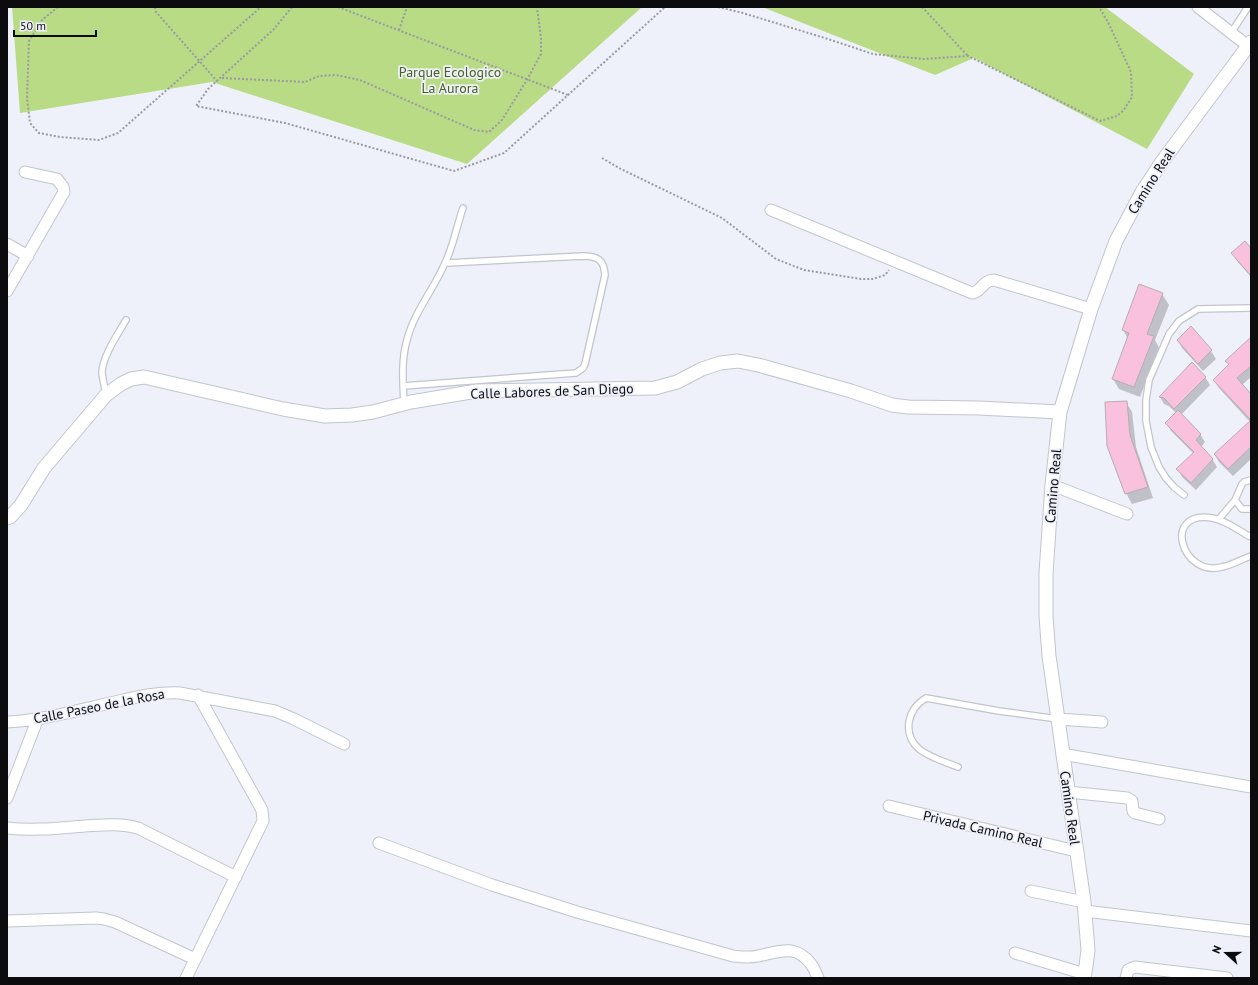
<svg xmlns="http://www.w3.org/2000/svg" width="1258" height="985" font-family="'PT Sans',sans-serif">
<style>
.green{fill:#b9db86}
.shadow{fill:#0003}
.building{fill:#fac1df;stroke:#b6adb1}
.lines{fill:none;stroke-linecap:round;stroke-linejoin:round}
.service-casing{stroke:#c3c4cd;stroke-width:8}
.minor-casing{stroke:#c3c4cd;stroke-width:13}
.tertiary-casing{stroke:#c3c4cd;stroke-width:15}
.path{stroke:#989aa0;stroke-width:2;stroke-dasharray:2 2;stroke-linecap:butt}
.service{stroke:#fff;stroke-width:5.5}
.minor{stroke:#fff;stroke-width:11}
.tertiary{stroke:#fff;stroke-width:13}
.labels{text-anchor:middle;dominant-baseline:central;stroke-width:3.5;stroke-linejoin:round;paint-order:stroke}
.park-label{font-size:14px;fill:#4a6020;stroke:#eff1fa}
.street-label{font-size:14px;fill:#0c0c0f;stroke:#eff1fa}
</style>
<rect width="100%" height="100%" fill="#eff1fa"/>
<path class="green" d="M 12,7 L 642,7 L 467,164 L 212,82 L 20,113 Z
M 762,7 L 1105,7 L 1194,74 L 1147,149 L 974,58 L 935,75 Z"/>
<path class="shadow" d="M 1251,249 L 1251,277 L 1237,261 L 1233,253 Z
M 1162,294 L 1169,305 L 1155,340 L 1159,348 L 1140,397 L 1119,389 L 1113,379 L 1128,339 L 1123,330 Z
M 1251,339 L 1251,377 L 1242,385 L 1251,395 L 1251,459 L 1233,476 L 1219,462 L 1215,455 L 1250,422 L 1219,388 L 1214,380 L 1229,365 L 1227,361 Z
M 1178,340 L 1211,351 L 1216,359 L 1203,371 L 1182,348 Z
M 1205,377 L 1210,385 L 1181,415 L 1200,434 L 1205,442 L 1201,447 L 1212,459 L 1217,467 L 1196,490 L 1182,477 L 1178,469 L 1194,454 L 1171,431 L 1167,424 L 1176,413 L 1169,406 L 1164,404 L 1160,397 Z
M 1126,402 L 1132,412 L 1136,447 L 1153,498 L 1132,504 L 1126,493 Z"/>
<path class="building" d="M 1245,241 L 1251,248 L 1251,276 L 1231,253 Z
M 1139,284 L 1163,293 L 1147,334 L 1154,336 L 1134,387 L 1112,379 L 1129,333 L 1122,330 Z
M 1191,326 L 1212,350 L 1198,364 L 1177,340 Z
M 1251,337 L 1251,366 L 1237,378 L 1251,394 L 1251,447 L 1228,469 L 1214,454 L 1251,420 L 1213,380 L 1229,364 L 1225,361 Z
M 1192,362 L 1206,377 L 1174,409 L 1164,398 L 1159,397 Z
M 1127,401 L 1130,435 L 1148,487 L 1125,494 L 1107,446 L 1105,402 Z
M 1178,410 L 1201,434 L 1196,440 L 1213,459 L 1191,483 L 1176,469 L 1194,452 L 1165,423 Z"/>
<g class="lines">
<g class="service-casing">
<path id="service" d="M 1231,33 L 1248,7
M 403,386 L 576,373 L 583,368 L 585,364 L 605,275 C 604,260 598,256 583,256 L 446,263
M 106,395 C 105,388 103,381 102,373 C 102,357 118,334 126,320
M 404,404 C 403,383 401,360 407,340 C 414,312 434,289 445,263 C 453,247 457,225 463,208
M 1184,495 L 1174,487 L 1166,478 L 1159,467 L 1151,447 L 1146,421 L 1146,400 L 1149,380 L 1169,334 L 1179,321 L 1198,309 L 1251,308
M 1235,500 L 1242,509 L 1251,509
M 1219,519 L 1235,500 L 1242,484 L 1244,482 L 1251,480
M 1251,537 C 1239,531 1226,520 1212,518 C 1161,510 1182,578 1222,567 C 1232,565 1242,559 1251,556
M 958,767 C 936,758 905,752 909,722 C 911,711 916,704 926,698 L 999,711 L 1058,719"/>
</g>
<g class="minor-casing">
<path id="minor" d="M 1198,7 L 1248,46
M 771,210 L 972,293 C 982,292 981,281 994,280 L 1091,309
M 7,244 L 28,256
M 7,291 L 64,192 L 63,187 L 57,179 L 25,172
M 1052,485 L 1127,514
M 1058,719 L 1102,722
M 7,722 C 45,720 82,709 119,701 C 140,696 159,692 180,693 L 275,711 L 294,719 L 344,744
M 1062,754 L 1251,787
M 1068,792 L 1127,798 L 1132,801 L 1133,811 L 1135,813 L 1159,819
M 7,798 L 38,718
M 889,806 L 1076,851
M 7,828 C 33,831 59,828 85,826 C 103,825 120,823 138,828 L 236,877
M 379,843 L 492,885 L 577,912 L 733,956 C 742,957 750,958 758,956 C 779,952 795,943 811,964 C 814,968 816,973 818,978
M 1031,891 L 1084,902
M 1085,911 L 1251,931
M 7,921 L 96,918 L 104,919 L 115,922 L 195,959
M 1015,953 L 1085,974
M 186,978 L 263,821 L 262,810 L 198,695
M 1126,978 L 1128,970 L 1135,967 L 1227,978"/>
</g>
<g class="tertiary-casing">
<path id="tertiary" d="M 7,518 L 10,517 L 21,505 L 44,468 L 106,395 L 121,384 L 131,379 L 144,377 L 283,409 L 325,416 L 352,415 L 373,412 L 411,402 L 477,391 L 655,388 L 677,382 L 702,369 L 720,363 L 738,361 L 758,365 L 851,391 L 892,405 L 908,407 L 979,408 L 1060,412
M 1084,978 L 1086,966 L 1088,950 L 1084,902 L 1049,656 L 1046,616 L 1046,573 L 1052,485 L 1060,412 L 1091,309 L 1116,241 L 1142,192 L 1161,163 L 1251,42"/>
</g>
<path class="path" d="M 58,7 L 42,20 L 29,41 L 27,98 L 30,123 L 39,133 L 60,137 L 99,140 L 118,133 L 261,7
M 155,7 L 156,12 L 217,81
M 292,7 L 274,29 L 208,89 L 196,106 L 285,123 L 454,171 L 504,153 L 665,7
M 338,7 L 568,95
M 718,7 L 743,13 L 828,39 L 873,54 L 924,59 L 968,56 L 1100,121 L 1117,116 L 1123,111 L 1132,97 L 1131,72 L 1108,22 L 1099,7
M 922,7 L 968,56
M 399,30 L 407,7
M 222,78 L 305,82 L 319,76 L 336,75 L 360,80 L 474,130 L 489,132 L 502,120 L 525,83 L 541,54 L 541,38 L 537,7
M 602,158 L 621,169 L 722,218 L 776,259 L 804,270 L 861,279 L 873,279 L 885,275 L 889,270"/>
<use href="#service" class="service"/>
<use href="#minor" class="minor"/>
<use href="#tertiary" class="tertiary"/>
</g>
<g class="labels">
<g class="park-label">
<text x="450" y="72">Parque Ecologico<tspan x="450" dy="16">La Aurora</tspan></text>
</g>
<g class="street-label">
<text transform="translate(1151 181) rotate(-58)">Camino Real</text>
<text transform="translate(552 391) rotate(-2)">Calle Labores de San Diego</text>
<text transform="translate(1053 486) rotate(-85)">Camino Real</text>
<text transform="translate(99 706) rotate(-11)">Calle Paseo de la Rosa</text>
<text transform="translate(1070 808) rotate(82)">Camino Real</text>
<text transform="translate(983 829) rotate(13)">Privada Camino Real</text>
</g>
</g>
<rect width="1258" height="985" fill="none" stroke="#0c0c0f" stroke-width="16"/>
<g transform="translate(1226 953) rotate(291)" stroke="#eff1fa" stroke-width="3" paint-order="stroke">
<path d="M0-3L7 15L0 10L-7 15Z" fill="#0c0c0f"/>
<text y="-6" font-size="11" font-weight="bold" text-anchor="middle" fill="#0c0c0f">N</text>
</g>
<path d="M14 30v6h82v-6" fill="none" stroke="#0c0c0f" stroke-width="2"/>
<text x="20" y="30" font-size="12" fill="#0c0c0f" stroke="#eff1fa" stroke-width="3" paint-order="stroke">50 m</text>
</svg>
